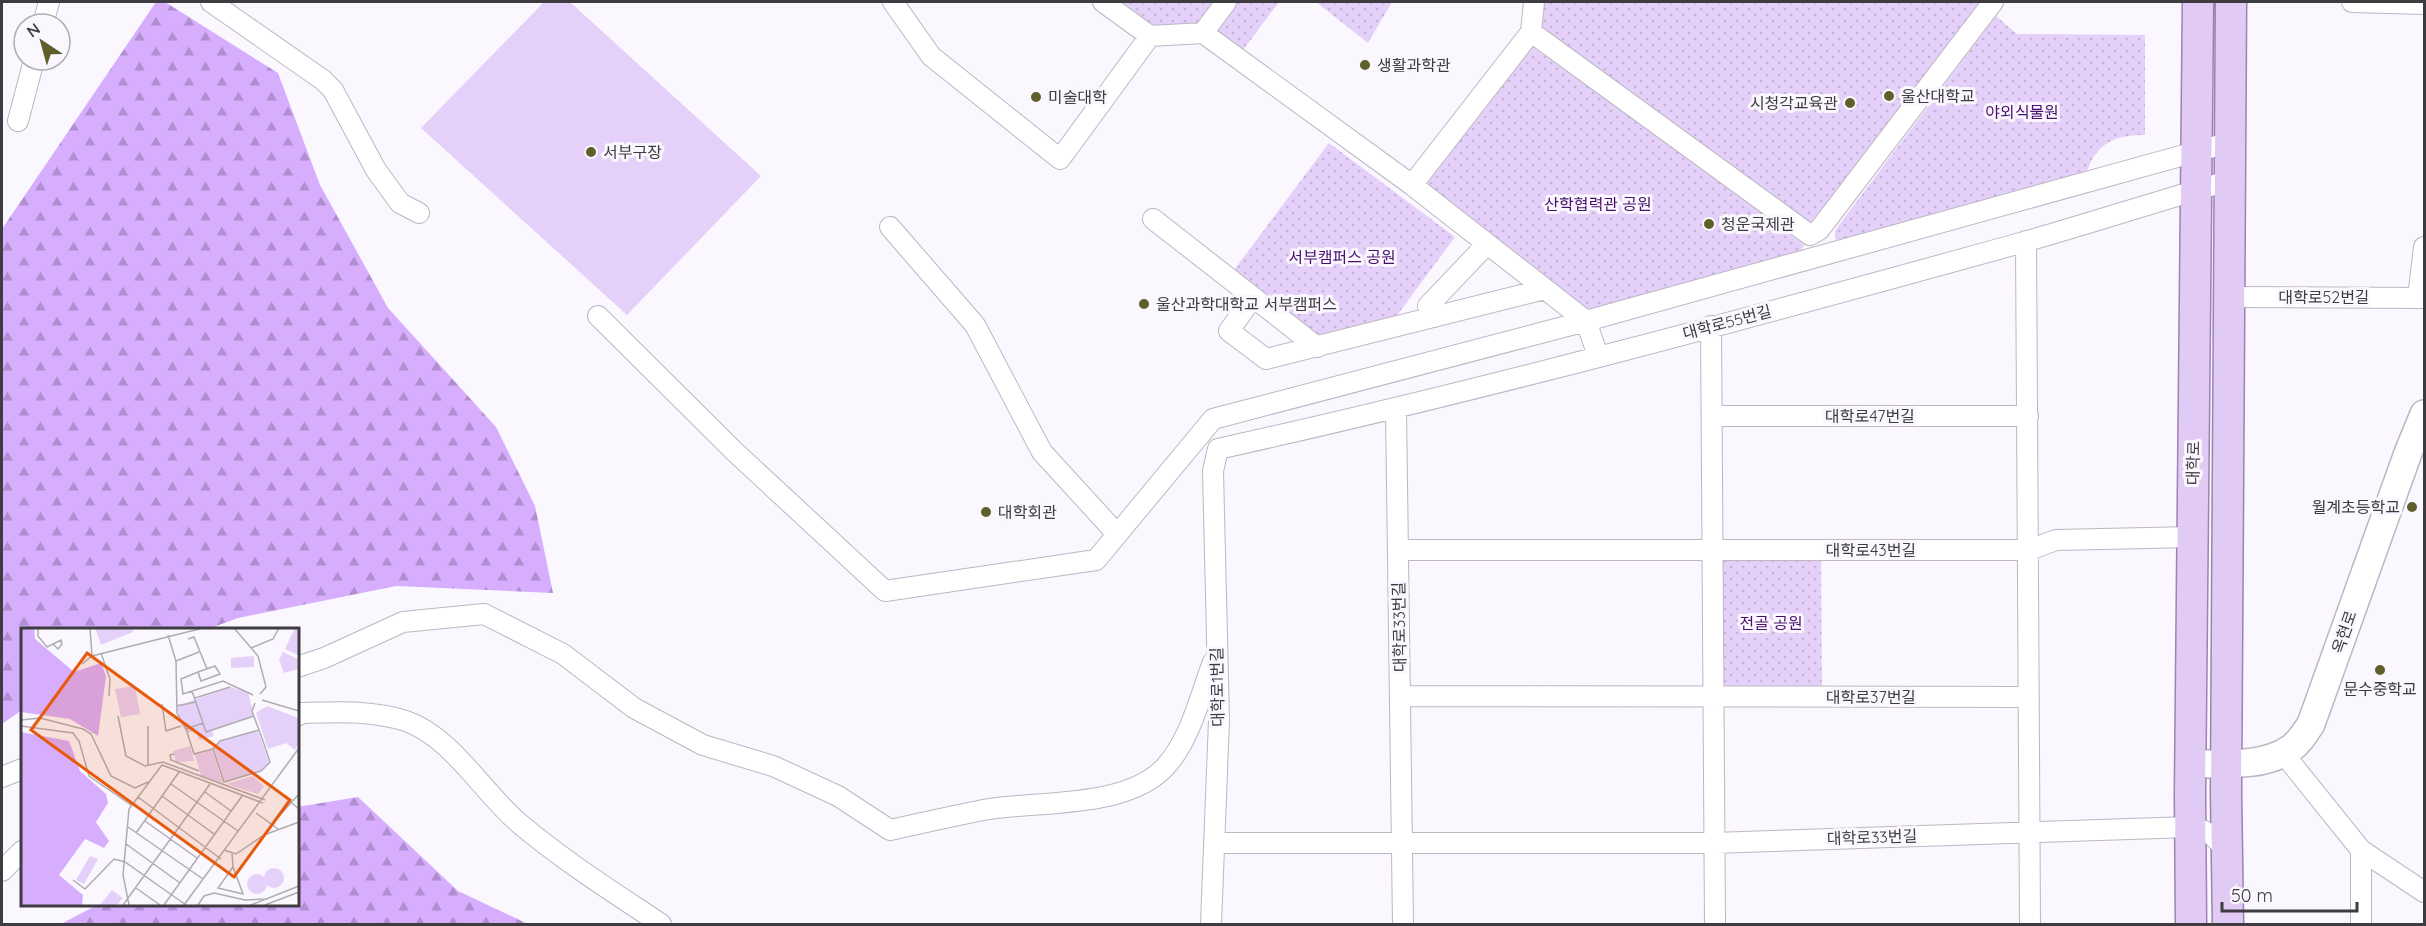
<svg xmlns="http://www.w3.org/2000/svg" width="2426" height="926" font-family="Quicksand,'Noto Sans KR',sans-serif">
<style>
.forest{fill:url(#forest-firs)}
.park{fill:url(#park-dots)}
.pitch{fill:#e5d0fa}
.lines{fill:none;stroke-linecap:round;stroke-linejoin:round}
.minor-casing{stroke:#bcb7c2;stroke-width:22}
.secondary-casing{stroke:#bcb7c2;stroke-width:30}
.primary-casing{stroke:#9b83b2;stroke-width:33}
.minor{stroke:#fff;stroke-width:20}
.secondary{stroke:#fff;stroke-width:27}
.primary{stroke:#e1cbf5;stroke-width:30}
.poi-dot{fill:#605f2c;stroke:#faf7fe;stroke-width:2}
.labels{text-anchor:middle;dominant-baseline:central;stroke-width:6;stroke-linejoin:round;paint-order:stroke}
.poi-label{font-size:16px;fill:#3e3c40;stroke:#faf7fe;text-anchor:start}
.park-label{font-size:16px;fill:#4a106e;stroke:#faf7fe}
.street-label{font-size:16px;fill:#3e3c40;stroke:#faf7fe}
.inset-road{fill:none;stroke:#afacb2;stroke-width:1.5}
.view{fill:#e8590c;fill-opacity:0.15;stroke:#e8590c;stroke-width:3}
.inset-edge{fill:none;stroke:#3e3c40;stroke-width:3}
</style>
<defs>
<pattern id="forest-firs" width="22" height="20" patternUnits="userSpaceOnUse" patternTransform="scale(1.5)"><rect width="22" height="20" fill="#d7adfe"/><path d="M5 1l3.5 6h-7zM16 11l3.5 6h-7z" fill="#b08ecf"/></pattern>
<pattern id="park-dots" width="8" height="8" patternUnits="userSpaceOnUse" patternTransform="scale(1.5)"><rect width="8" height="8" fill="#e5d0fa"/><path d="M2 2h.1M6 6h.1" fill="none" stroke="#c6b4d7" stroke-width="1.8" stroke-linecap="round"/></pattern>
</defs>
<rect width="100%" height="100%" fill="#faf7fe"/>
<path class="forest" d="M 156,2 L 165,2 L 278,73 L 320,185 L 388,308 L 496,427 L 535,506 L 553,593 L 396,586 L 238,618 L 208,629 L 22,629 L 22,710 L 2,724 L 2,229 Z
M 358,797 L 458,891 L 528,924 L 61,924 L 99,904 L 297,904 L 297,807 Z"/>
<path class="park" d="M 1114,2 L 1220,2 L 1201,28 L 1153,30 Z
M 1235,2 L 1279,2 L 1243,50 L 1215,30 Z
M 1316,2 L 1392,2 L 1368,43 Z
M 1539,2 L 1984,2 L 1928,78 L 1810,223 L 1536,28 Z
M 1996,16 L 2017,34 L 2145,35 L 2145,135 C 2113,135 2095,144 2086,175 L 1842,243 L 1835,239 L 1835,231 L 1839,225 Z
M 1532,47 L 1740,195 L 1804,245 L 1801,251 L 1591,313 L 1425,185 Z
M 1329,143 L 1455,237 L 1387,329 L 1317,347 L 1228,278 Z
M 1721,557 L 1821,558 L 1822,689 L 1720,690 Z"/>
<path class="pitch" d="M 544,2 L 570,2 L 761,176 L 627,315 L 421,128 Z"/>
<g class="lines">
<g class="minor-casing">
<path id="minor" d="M 211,2 L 323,80 L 333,90 L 376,170 L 400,203 L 419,213
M 893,2 L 931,56 L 1060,159 L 1150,36
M 1103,2 L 1150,36 L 1203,33
M 1226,2 L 1203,33 L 1412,185 L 1531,32
M 1534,2 L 1531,32 L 1810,235 L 1819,230 L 1993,2
M 2352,2 L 2424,4
M 43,24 L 49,2
M 18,121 L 34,60
M 1412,185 L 1586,321 L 1598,356
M 1153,219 L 1317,347
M 890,227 L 975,325 L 1042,452 L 1117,534
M 2026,241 L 2030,924
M 1253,297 L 1229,331 L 1266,359 L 1545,289
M 2230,297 L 2424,298
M 2418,298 L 2424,247
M 598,316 L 735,452 L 885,591 L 1096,560 L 1213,419 L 1586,321 L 2231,142
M 1434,317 L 1428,306 L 1487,244
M 1711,326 L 1715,924
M 1396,410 L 1403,924
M 1712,416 L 2028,416
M 1398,550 L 2029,550 L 2056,540 L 2193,537
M 297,667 L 324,658 L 403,622 L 484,614 L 563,654 L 634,708 L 703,745 L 773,766 L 838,796 L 890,830 C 923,823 956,815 989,809 C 1042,801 1129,808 1166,766 C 1191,738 1200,696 1213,662
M 1400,696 L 2029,697
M 297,716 L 302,713 C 337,712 372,710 406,721 C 452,737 483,793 520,824 C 564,861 613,892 661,924
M 2283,753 L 2361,850 L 2424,892
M 2,777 L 22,769
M 1214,843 L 1714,843 L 2190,827 C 2208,829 2219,839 2227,855
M 2,871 L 22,851
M 1211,924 L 1219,720 L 1213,471 L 1218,449 C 1489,389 1757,316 2024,242 C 2094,222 2162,200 2231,180
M 2361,924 L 2361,850"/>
</g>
<g class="secondary-casing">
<path id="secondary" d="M 2190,764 C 2223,763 2262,768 2290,749 C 2299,743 2305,733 2311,724 L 2408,453 L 2424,414"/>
</g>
<g class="primary-casing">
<path id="primary" d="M 2191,924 L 2190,793 L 2198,2
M 2228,924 L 2226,792 L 2231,2"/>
</g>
<use href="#minor" class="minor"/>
<use href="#secondary" class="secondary"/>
<use href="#primary" class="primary"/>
</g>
<g class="poi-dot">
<circle cx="1365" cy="65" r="6"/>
<circle cx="1889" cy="96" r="6"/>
<circle cx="1036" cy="97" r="6"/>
<circle cx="1850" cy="103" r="6"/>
<circle cx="591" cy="152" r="6"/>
<circle cx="1709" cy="224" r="6"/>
<circle cx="1144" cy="304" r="6"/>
<circle cx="2412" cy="507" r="6"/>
<circle cx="986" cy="512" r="6"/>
<circle cx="2380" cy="670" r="6"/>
</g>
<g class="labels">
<g class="poi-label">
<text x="1377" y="65">생활과학관</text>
<text x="1901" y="96">울산대학교</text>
<text x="1048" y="97">미술대학</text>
<text x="1838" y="103" text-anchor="end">시청각교육관</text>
<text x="603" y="152">서부구장</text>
<text x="1721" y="224">청운국제관</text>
<text x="1156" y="304">울산과학대학교 서부캠퍼스</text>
<text x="2400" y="507" text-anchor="end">월계초등학교</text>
<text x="998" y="512">대학회관</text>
<text x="2380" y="689" text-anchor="middle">문수중학교</text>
</g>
<g class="park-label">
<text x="2022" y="112">야외식물원</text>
<text x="1598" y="204">산학협력관 공원</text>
<text x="1342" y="257">서부캠퍼스 공원</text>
<text x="1771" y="623">전골 공원</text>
</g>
<g class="street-label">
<text x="2324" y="297">대학로52번길</text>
<text transform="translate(1727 322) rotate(-15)">대학로55번길</text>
<text x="1870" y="416">대학로47번길</text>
<text transform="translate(2193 463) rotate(-89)">대학로</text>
<text x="1871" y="550">대학로43번길</text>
<text transform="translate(1399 627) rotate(-91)">대학로33번길</text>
<text transform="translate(2344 632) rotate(-71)">옥현로</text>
<text transform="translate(1217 687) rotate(-91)">대학로1번길</text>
<text x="1871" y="697">대학로37번길</text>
<text transform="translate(1872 837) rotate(-2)">대학로33번길</text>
</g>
</g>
<g transform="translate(21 628)">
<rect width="278" height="278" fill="#faf7fe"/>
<path d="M 0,0 L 13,0 L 14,11 L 53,44 L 80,35 L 85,48 L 77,108 L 49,91 L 0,84 ZM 0,104 L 48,113 L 59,143 L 85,166 L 87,175 L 75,194 L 88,213 L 83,220 L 64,211 L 38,247 L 62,267 L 61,277 L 0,277 Z" fill="#d7adfe"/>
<path d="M 262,24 L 277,31 L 277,41 L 263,45 L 258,32 ZM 210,59 L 227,65 L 233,88 L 191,102 L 193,108 L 178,112 L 175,102 L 167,105 L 161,98 L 156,78 ZM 246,78 L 277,90 L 277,117 L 274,122 L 265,115 L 247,121 L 235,85 ZM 237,103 L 248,134 L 240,143 L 204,154 L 193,121 L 199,114 ZM 169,118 L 173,133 L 155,134 L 152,123 ZM 191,122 L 202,155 L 180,148 L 174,127 ZM 232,148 L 243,158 L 237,166 L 205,156 Z" fill="#e5d0fa"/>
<path d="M 74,0 L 111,0 L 112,4 L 80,17 ZM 274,0 L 277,1 L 277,27 L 264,21 ZM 233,28 L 233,39 L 210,40 L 210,30 ZM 114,58 L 119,86 L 100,89 L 94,61 ZM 69,228 L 77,231 L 63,256 L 55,252 ZM243 250a10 10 0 1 1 20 0a10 10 0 1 1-20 0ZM226 256a10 10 0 1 1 20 0a10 10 0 1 1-20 0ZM 91,262 L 102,270 L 96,277 L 79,277 Z" fill="#e5d0fa"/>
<path class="inset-road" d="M 17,0 L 17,8 L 26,19 L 40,12 L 41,16 L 37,21 L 32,16M 69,0 L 71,28M 213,0 L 237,28 L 245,59 L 239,66M 147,7 L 155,33 L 156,85 L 165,101M 167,11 L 173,9 L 186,41M 230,20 L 252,11 L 258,0M 80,25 L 89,51 L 88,68M 155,33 L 178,24M 61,36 L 71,28 L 182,0M 177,44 L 180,53 L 199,46 L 194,38 L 177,44 L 160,51 L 162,66 L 202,53 L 232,67M 171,63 L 185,104 L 233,88M 174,70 L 209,59M 241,72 L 278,83M 234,75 L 231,83 L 242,113 L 249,134 L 240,143 L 203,154 L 192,121 L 199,113 L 238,102M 141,76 L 145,103 L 160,98M 155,78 L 175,74M 97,88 L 105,128 L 124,138 L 142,134 L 244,172M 0,92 L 19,90 L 62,101 L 70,106 L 90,148 L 114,160 L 127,154M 182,95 L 165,101 L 173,126 L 192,121M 0,98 L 52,105 L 58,113 L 68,148 L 110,177M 127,98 L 127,137M 153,126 L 149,127 L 150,132 L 178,143M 150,156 L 217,203M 253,160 L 278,181M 184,164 L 210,183M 141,168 L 193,206M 117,169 L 200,231M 235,185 L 257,201M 124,193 L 176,230M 250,197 L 278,166M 107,199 L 182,251M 115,205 L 158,144M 105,216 L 159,255M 203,222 L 215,226 L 243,207 L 278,194M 211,226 L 212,239 L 197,260 L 222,266 L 212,239M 52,252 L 64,261 L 93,231 L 104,234 L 165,277M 115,260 L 139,277M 102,277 L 189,156M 108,277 L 102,247 L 108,181 L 141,137 L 242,175M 143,277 L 221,168M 163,277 L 278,120M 177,277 L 183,268 L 193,265 L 224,272 L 247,271M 230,277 L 278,258M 244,277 L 278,264"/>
<path class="view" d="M 66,25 L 269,172 L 213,249 L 10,102 Z"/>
<rect width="278" height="278" class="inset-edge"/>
</g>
<rect width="2426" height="926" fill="none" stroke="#3e3c40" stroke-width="6"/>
<g transform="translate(42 42) rotate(324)"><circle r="28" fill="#faf7fe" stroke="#afacb2" stroke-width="1.5"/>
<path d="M0-4.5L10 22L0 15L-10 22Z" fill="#605f2c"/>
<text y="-9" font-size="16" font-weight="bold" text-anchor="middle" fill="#3e3c40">N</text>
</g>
<path d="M2222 902v9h135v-9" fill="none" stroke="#3e3c40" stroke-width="3"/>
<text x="2231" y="902" font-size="18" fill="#3e3c40" stroke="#faf7fe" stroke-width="4.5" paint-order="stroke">50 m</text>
</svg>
